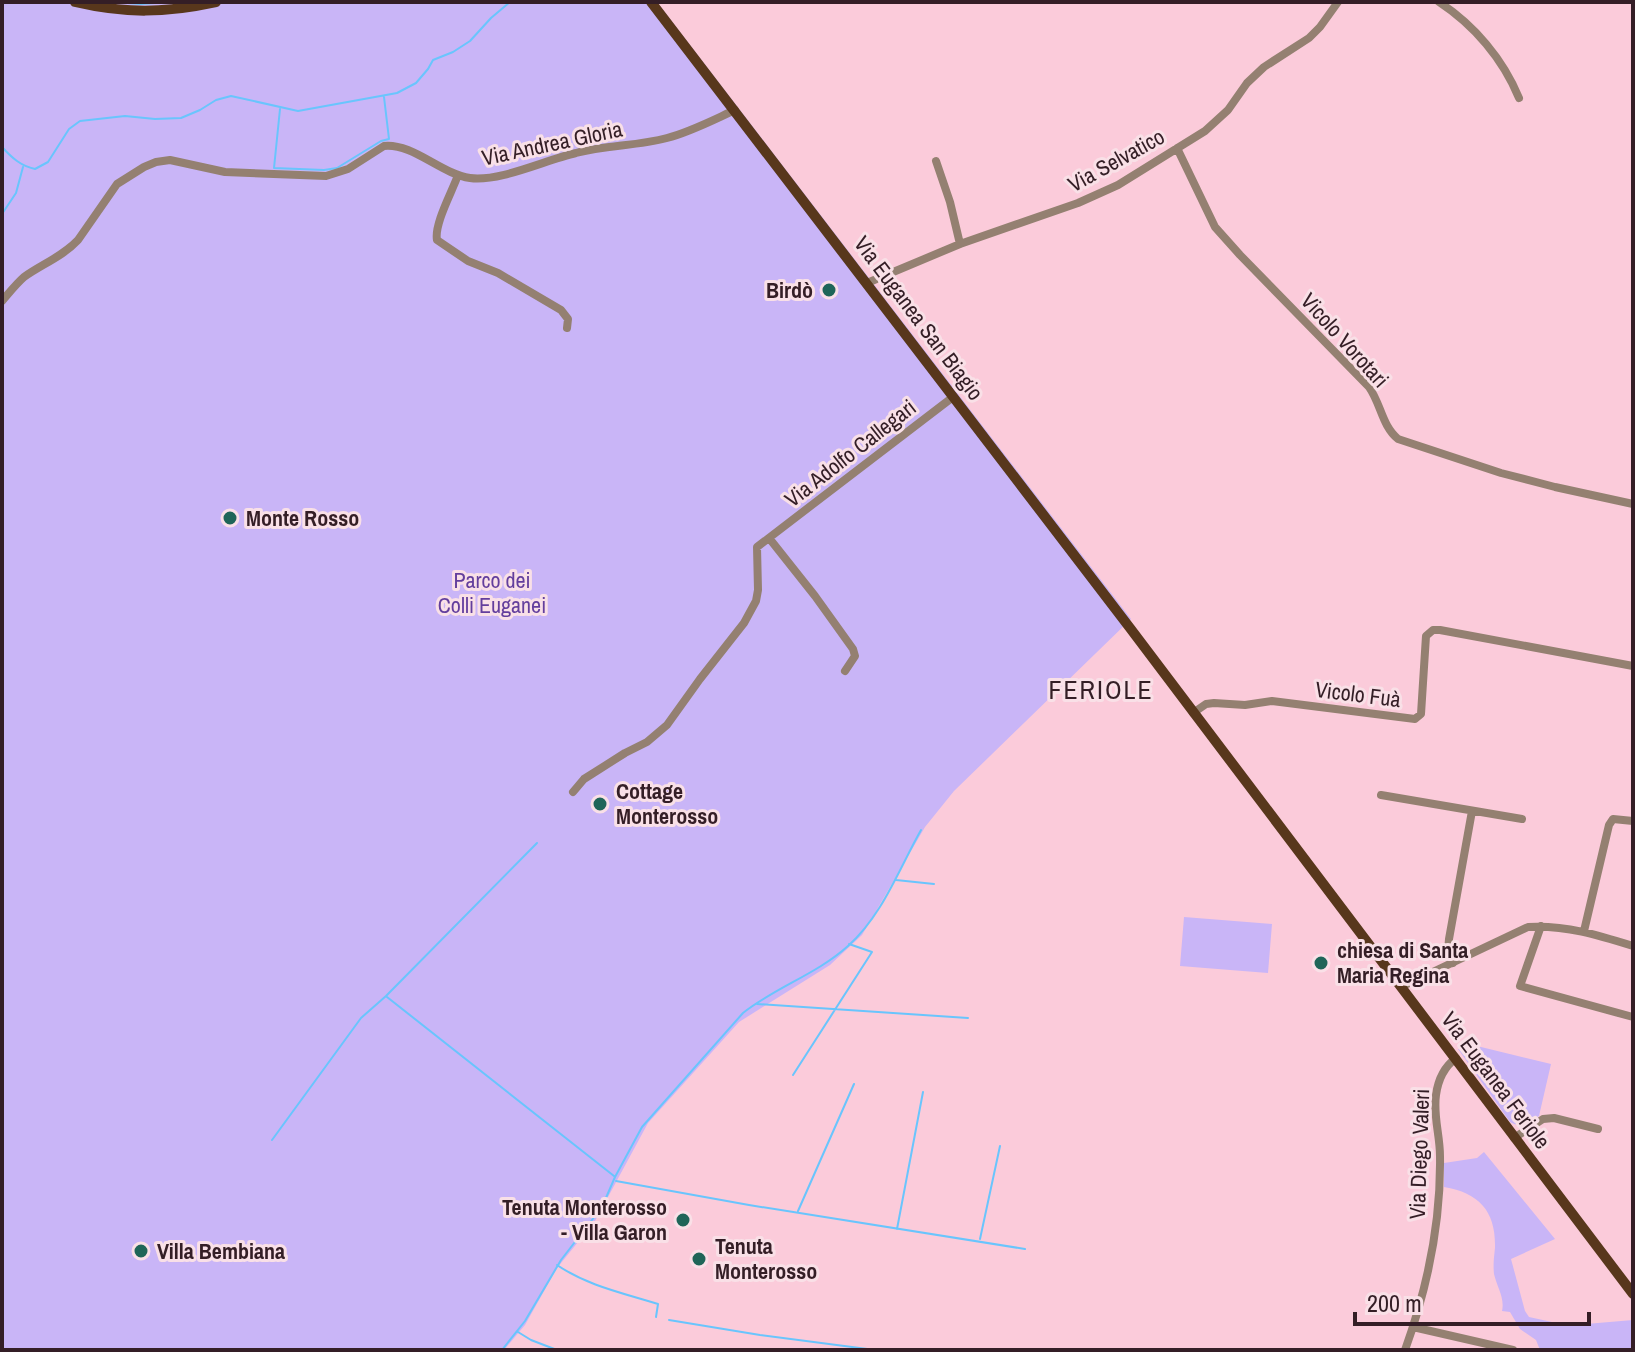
<svg xmlns="http://www.w3.org/2000/svg" width="1635" height="1352" font-family="'Archivo Narrow',sans-serif">
<style>
.green{fill:#c9b5f7}
.lines{fill:none;stroke-linecap:round;stroke-linejoin:round}
.stream{stroke:#69c5fd;stroke-width:2}
.minor{stroke:#948071;stroke-width:8}
.major{stroke:#58371c;stroke-width:10}
.poi-dot{fill:#1f6558;stroke:#f9e0e7;stroke-width:3}
.labels{text-anchor:middle;dominant-baseline:central;stroke-width:6;stroke-linejoin:round;paint-order:stroke}
.street-label{font-size:22px;fill:#341e26;stroke:#f9e0e7}
.poi-label{font-size:22px;font-weight:bold;fill:#341e26;stroke:#f9e0e7;text-anchor:start}
.park-label{font-size:22px;fill:#633e9d;stroke:#f9e0e7}
.quarter-label{font-size:26px;letter-spacing:2px;fill:#341e26;stroke:#f9e0e7}
</style>
<rect width="100%" height="100%" fill="#fbcbda"/>
<path class="green" d="M 2,2 L 657,2 L 1131,619 L 954,791 L 925,827 L 862,935 L 830,965 L 739,1022 L 648,1123 L 595,1221 L 557,1268 L 525,1325 L 504,1350 L 2,1350 Z
M 1184,917 L 1272,924 L 1268,973 L 1180,966 Z
M 1481,1047 L 1551,1064 L 1539,1116 C 1528,1122 1522,1129 1510,1122 L 1458,1049 Z
M 1484,1152 L 1555,1239 L 1511,1259 L 1525,1311 L 1529,1317 L 1552,1322 L 1586,1324 L 1633,1320 L 1633,1350 L 1540,1350 L 1536,1340 L 1520,1329 L 1510,1312 L 1502,1311 C 1505,1298 1497,1287 1494,1274 C 1493,1265 1494,1257 1495,1248 C 1496,1212 1480,1193 1444,1187 L 1444,1163 L 1477,1158 Z"/>
<g class="lines">
<path class="stream" d="M 114,2 L 141,4 L 168,2
M 280,109 L 274,168 L 324,170 L 337,168 L 381,141 L 389,139 L 384,97
M 2,147 C 12,158 21,166 35,169 L 48,162 L 69,129 L 80,121 L 125,116 L 155,119 L 181,118 L 200,110 L 216,100 L 231,96 L 298,111 L 397,93 L 416,83 L 428,69 L 433,60 L 453,52 L 470,41 L 491,18 L 510,2
M 2,214 L 16,193 L 23,167
M 896,880 L 934,884
M 387,997 L 614,1176
M 757,1004 L 968,1018
M 793,1075 L 872,952 L 849,944
M 272,1140 L 361,1018 L 386,996 L 537,843
M 616,1181 L 749,1205 L 1025,1249
M 798,1211 L 854,1084
M 897,1229 L 923,1092
M 980,1239 L 1000,1146
M 557,1265 C 588,1286 623,1293 658,1304 L 656,1317
M 669,1320 L 760,1335 L 875,1350
M 518,1332 L 531,1340 L 557,1350
M 502,1350 L 525,1321 L 561,1260 L 602,1207 L 615,1177 L 642,1127 L 743,1013 C 776,987 817,974 848,946 C 882,916 899,869 921,830"/>
<path class="minor" d="M 1439,2 C 1474,25 1503,59 1519,98
M 1177,148 L 1215,227 L 1240,255 L 1369,387 C 1381,404 1382,426 1398,439 L 1501,473 L 1555,487 L 1633,504
M 936,161 L 950,202 L 960,244
M 458,175 C 452,192 434,224 437,240 L 468,261 L 498,273 L 561,310 L 568,319 L 567,328
M 867,283 L 960,244 L 1078,203 L 1118,185 L 1205,131 L 1228,110 L 1247,83 L 1264,67 L 1309,38 L 1320,27 L 1338,2
M 2,301 C 9,293 16,284 24,277 C 42,264 62,257 78,240 L 117,184 L 144,167 L 156,162 L 170,160 L 225,172 L 326,176 L 348,169 L 384,146 C 413,143 441,174 470,178 C 500,182 545,160 576,153 C 606,145 637,146 667,138 C 690,132 713,120 735,110
M 769,538 L 815,596 L 853,649 L 855,656 L 845,671
M 1193,713 L 1206,704 L 1214,703 L 1245,705 L 1272,701 L 1415,719 L 1421,714 L 1426,636 L 1433,630 L 1440,630 L 1633,666
M 573,792 L 584,779 L 625,753 L 647,742 L 667,725 L 700,679 L 744,623 L 756,601 L 758,590 L 757,547 L 953,397
M 1381,795 L 1522,819
M 1541,926 L 1520,986 L 1633,1017
M 1584,931 L 1609,825 L 1613,819 L 1633,821
M 1453,963 L 1448,951 L 1449,939 L 1472,811
M 1401,987 L 1528,927 C 1566,925 1598,935 1633,946
M 1514,1138 L 1543,1119 L 1554,1118 L 1598,1129
M 1413,1327 L 1513,1350
M 1405,1350 C 1427,1289 1441,1221 1440,1156 C 1440,1135 1433,1116 1436,1095 C 1438,1080 1444,1067 1456,1058"/>
<path class="major" d="M 75,2 C 126,14 165,13 216,2
M 651,2 L 1130,628 L 1633,1294"/>
</g>
<g class="poi-dot">
<circle cx="829" cy="290" r="8"/>
<circle cx="230" cy="518" r="8"/>
<circle cx="600" cy="804" r="8"/>
<circle cx="1321" cy="963" r="8"/>
<circle cx="683" cy="1220" r="8"/>
<circle cx="141" cy="1251" r="8"/>
<circle cx="699" cy="1259" r="8"/>
</g>
<g class="labels">
<g class="street-label">
<text transform="translate(552 143) rotate(-12)">Via Andrea Gloria</text>
<text transform="translate(1116 160) rotate(-29)">Via Selvatico</text>
<text transform="translate(919 318) rotate(53)">Via Euganea San Biagio</text>
<text transform="translate(1345 340) rotate(48)">Vicolo Vorotari</text>
<text transform="translate(850 453) rotate(-38)">Via Adolfo Callegari</text>
<text transform="translate(1358 694) rotate(7)">Vicolo Fuà</text>
<text transform="translate(1496 1080) rotate(53)">Via Euganea Feriole</text>
<text transform="translate(1419 1154) rotate(-88)">Via Diego Valeri</text>
</g>
<g class="poi-label">
<text x="813" y="290" text-anchor="end">Birdò</text>
<text x="246" y="518">Monte Rosso</text>
<text x="616" y="791">Cottage<tspan x="616" dy="25">Monterosso</tspan></text>
<text x="1337" y="950">chiesa di Santa<tspan x="1337" dy="25">Maria Regina</tspan></text>
<text x="667" y="1207" text-anchor="end">Tenuta Monterosso<tspan x="667" dy="25">- Villa Garon</tspan></text>
<text x="715" y="1246">Tenuta<tspan x="715" dy="25">Monterosso</tspan></text>
<text x="157" y="1251">Villa Bembiana</text>
</g>
<g class="park-label">
<text x="492" y="580">Parco dei<tspan x="492" dy="25">Colli Euganei</tspan></text>
</g>
<g class="quarter-label">
<text x="1101" y="689">FERIOLE</text>
</g>
</g>
<rect width="1635" height="1352" fill="none" stroke="#341e26" stroke-width="8"/>
<path d="M1355 1312v12h234v-12" fill="none" stroke="#341e26" stroke-width="4"/>
<text x="1367" y="1312" font-size="24" fill="#341e26" stroke="#f9e0e7" stroke-width="6" paint-order="stroke">200 m</text>
</svg>
